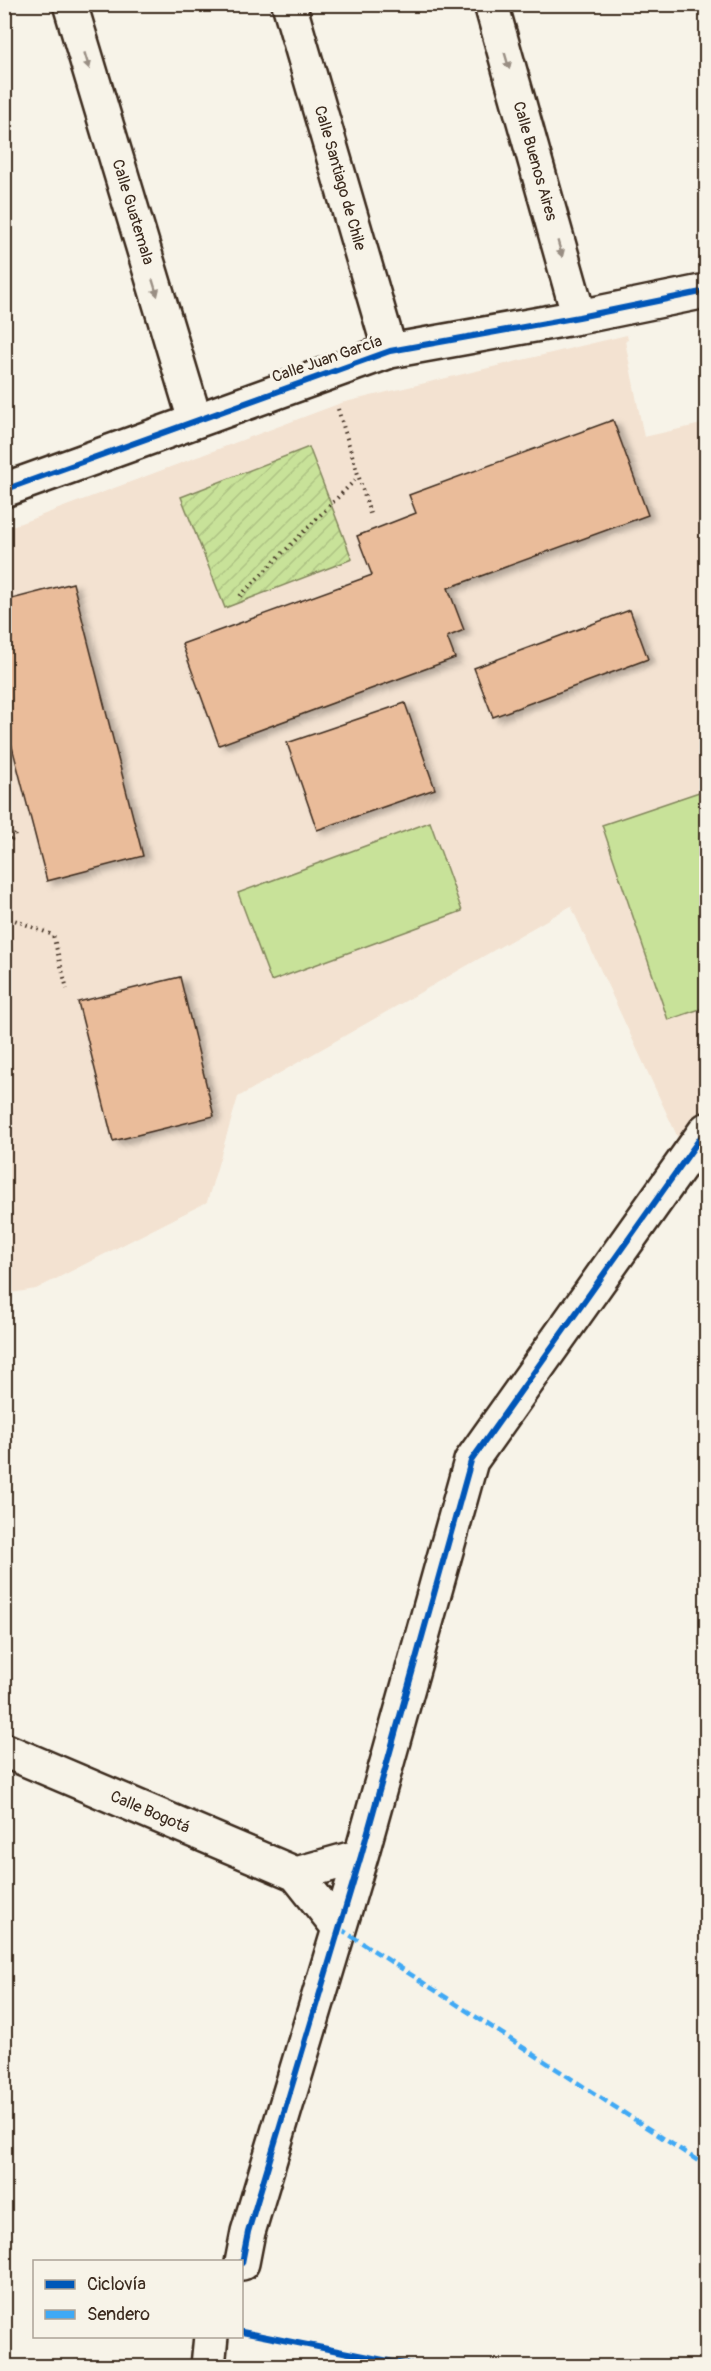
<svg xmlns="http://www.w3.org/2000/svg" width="711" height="2371" font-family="Pangolin,sans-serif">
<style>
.built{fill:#f3e2d1}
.grass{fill:#c8e299;stroke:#82865c;stroke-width:1.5}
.garden{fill:url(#garden-furrows);stroke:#82865c;stroke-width:1.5}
.building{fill:#eabc9a;stroke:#3b2a1e;stroke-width:1.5;filter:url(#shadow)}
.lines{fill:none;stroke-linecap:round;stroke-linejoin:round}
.street-casing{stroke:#3b2a1e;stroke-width:38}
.path{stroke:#3b2a1e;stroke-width:4;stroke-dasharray:1.5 4.5;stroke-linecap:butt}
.street{stroke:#f7f3e8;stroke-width:33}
.quiet{stroke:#3fa9f5;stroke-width:4.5;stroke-dasharray:9 4.5;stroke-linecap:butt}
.cycleway-casing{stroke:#f7f3e8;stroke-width:10}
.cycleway{stroke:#0057b8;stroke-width:6}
.oneway{fill:#998e83}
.labels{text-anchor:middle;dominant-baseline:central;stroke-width:6;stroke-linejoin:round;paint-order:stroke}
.street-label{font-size:16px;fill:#3b2a1e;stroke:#f7f3e8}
</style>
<defs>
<pattern id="garden-furrows" width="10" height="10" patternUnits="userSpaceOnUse" patternTransform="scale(1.5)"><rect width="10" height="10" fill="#c8e299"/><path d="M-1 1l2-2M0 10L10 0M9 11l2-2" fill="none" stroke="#adc283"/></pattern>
<filter id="shadow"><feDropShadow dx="6" dy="4" stdDeviation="3" flood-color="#0004"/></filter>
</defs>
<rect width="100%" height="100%" fill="#f7f3e8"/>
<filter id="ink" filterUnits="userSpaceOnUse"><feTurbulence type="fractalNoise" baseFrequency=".0167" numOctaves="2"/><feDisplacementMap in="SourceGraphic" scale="12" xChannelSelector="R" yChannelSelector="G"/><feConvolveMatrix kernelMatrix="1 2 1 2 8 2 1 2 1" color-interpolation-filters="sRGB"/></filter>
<g filter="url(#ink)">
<path class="built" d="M 627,335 L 628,340 L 625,341 L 644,437 L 706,423 L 706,1123 L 685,1153 L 571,906 L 238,1097 L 207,1202 L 36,1289 L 5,1294 L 5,529 L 341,403 Z"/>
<path class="grass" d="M 702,791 L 706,805 L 706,1007 L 668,1020 L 602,825 Z
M 430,822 L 462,911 L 271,981 L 238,893 Z"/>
<path class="garden" d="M 309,447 L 352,559 L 225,608 L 181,497 Z"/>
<path class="building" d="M 613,420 L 648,515 L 448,588 L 464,630 L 447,637 L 455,658 L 219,745 L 182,644 L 372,575 L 357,536 L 416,513 L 409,495 Z
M 73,583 L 143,856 L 47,881 L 4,716 L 4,601 Z
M 630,610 L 648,659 L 493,717 L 474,668 Z
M 405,703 L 435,789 L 317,830 L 287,743 Z
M 180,977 L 214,1116 L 113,1141 L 78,1002 Z"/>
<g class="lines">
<g class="street-casing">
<path id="street" d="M 70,4 L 195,420
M 289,4 L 390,351
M 491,4 L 579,317
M 4,490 L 390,351 L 579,317 L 706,291
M 4,1750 L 296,1874 L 339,1928
M 296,1874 L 361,1856
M 242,2263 L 248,2232 L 361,1856 L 471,1461 L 706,1130
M 208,2366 L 211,2336"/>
</g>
<path class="path" d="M 338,409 L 371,517
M 240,596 L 358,477
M 4,850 L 16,833
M 4,916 L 53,935 L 67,989
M 374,2360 L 376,2366"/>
<use href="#street" class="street"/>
<path class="quiet" d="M 339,1928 L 706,2166"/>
<g class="cycleway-casing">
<path id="cycleway" d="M 4,490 L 390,351 L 579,317 L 706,291
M 242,2263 L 248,2232 L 361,1856 L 471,1461 L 706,1130
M 242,2332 L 414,2366"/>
</g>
<use href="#cycleway" class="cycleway"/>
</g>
<defs><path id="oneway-solid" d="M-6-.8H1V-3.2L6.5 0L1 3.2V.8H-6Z" transform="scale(1.5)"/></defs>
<g class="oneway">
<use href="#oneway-solid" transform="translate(87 61) rotate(73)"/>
<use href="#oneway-solid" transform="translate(507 61) rotate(74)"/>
<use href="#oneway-solid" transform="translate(560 249) rotate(74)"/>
<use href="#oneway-solid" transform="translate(155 288) rotate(73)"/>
</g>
</g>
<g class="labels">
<g class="street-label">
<text transform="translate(535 161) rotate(74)">Calle Buenos Aires</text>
<text transform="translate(340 178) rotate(74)">Calle Santiago de Chile</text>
<text transform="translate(133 212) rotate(73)">Calle Guatemala</text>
<text transform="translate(327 359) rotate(-19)">Calle Juan García</text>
<text transform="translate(150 1812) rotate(23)">Calle Bogotá</text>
</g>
</g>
<rect width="711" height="2371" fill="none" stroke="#f7f3e8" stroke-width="24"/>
<rect x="12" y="12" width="687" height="2347" fill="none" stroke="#3b2a1e" stroke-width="2" filter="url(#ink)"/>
<rect x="33" y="2260" width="210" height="78" fill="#f7f3e8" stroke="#aca397" stroke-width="1.5"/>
<rect x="45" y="2280" width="30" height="9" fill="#0057b8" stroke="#aca397" stroke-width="1.5"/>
<text x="87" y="2290" font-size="18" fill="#3b2a1e">Ciclovía</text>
<rect x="45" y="2310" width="30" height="9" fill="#3fa9f5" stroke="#aca397" stroke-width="1.5"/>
<text x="87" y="2320" font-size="18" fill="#3b2a1e">Sendero</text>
</svg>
